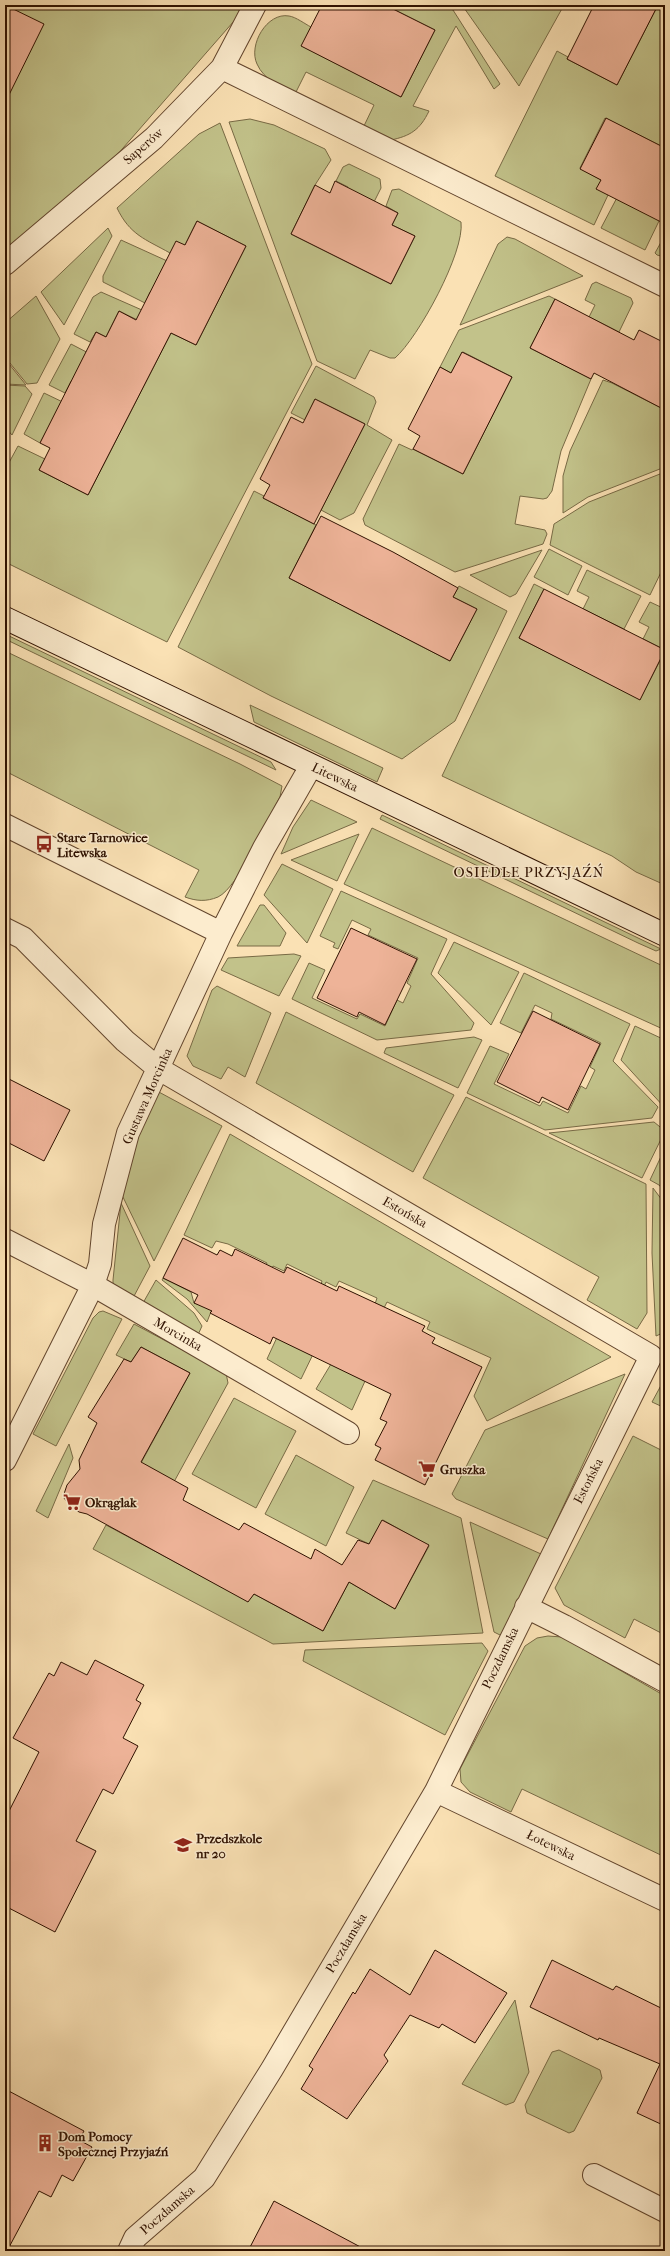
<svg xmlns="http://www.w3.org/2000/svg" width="670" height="2256" font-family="'IM FELL French Canon',serif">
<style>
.green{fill:#c2c28a;stroke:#786a45}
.building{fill:#eeb398;stroke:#2f1100}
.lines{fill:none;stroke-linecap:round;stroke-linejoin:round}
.street-casing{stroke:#62452d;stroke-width:24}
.secondary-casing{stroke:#2f1100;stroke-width:24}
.street{stroke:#fcecce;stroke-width:22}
.secondary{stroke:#fcecce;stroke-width:22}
.labels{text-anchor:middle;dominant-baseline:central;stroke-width:3;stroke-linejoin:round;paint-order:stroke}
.street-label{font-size:13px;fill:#2f1100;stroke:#fcecce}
.poi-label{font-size:13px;font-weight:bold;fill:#2f1100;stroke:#fcecce;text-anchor:start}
.neighbourhood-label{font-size:14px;letter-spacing:1px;fill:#2f1100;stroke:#fcecce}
</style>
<rect width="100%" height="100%" fill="#fae1b4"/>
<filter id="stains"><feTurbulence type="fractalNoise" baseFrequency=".005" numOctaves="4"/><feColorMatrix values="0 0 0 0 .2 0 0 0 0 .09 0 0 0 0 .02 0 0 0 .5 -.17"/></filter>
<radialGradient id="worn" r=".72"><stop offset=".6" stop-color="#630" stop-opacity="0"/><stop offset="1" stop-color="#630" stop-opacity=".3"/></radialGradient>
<path class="green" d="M 5,5 L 248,5 L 33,251 L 5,270 Z
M 385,5 L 445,5 L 453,10 L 500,84 L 494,89 L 456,26 L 413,106 L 429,111 C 420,130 410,136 391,140 L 363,128 L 374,105 L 306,72 L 295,94 C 281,87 264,80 257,64 C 248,45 267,12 289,16 C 296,17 305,24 311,27 L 302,46 L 401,97 L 435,30 Z
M 462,5 L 564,5 L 519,86 Z
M 658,5 L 665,5 L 665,148 L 605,118 L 580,168 L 601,180 L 608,195 L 594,225 L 495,176 L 557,51 L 568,57 L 567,59 L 617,85 Z
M 250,119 L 274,125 L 325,149 L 331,160 L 315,185 L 291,234 L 391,284 L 415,236 L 392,225 L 398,213 L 386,206 L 392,190 L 399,189 L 461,222 C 465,252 418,338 395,358 L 390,358 L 370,350 L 355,379 L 317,361 L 229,122 Z
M 220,123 L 312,364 L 167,642 L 5,562 L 5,470 L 18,446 L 45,459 L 39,470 L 88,495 L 171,333 L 196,345 L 246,246 L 197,221 L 185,245 L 170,253 C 145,239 130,235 117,208 L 199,134 Z
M 349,164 L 380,179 L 381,188 L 369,212 L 342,199 L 348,187 L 336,181 L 343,167 Z
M 621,190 L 659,221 L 645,250 L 601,228 Z
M 108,228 L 112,236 L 64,325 L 41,292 Z
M 665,235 L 665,257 L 657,255 L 655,253 Z
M 507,237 L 515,239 L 583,276 L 460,325 L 498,244 Z
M 121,240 L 176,265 L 150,292 L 145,303 L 103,282 L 103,276 Z
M 596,282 L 631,298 L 633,303 L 619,332 L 589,317 L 595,305 L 585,300 L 592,284 Z
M 101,292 L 151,314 L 146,324 L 119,311 L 106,337 L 96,332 L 90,342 L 74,334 L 93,297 Z
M 36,296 L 60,339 L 37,383 L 27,384 L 5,357 L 5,323 Z
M 549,296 L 555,299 L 530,348 L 591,379 L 561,451 L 552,491 L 547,498 L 543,499 L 520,496 L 515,524 L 545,530 L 547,534 L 543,544 L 455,572 L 365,525 L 363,519 L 399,444 L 412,450 L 413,449 L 463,474 L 512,377 L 463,352 L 451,373 L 440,367 L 459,330 Z
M 71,344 L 96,357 L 81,386 L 71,381 L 65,393 L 49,385 Z
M 5,359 L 26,385 L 5,384 Z
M 316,366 L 374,397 L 376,402 L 367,425 L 392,440 L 354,513 L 340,520 L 321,510 L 365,424 L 315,399 L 305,420 L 291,413 Z
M 603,380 L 612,383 L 665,410 L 665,467 L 588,497 L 563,513 L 563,476 L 570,451 Z
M 5,385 L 25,386 L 32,394 L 12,435 L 5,427 Z
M 44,393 L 71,406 L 55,437 L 46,432 L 40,443 L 24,434 Z
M 665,472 L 665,564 L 650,595 L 550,545 L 554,524 L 589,502 Z
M 254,491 L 264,496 L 263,498 L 316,525 L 289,578 L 450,661 L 477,609 L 453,597 L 459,586 L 507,611 L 455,721 L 402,759 L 271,696 L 178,647 Z
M 549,549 L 582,566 L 568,595 L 534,577 Z
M 542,550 L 516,594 L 510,597 L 470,575 Z
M 587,570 L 641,596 L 624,629 L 583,609 L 589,597 L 577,591 Z
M 534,584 L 544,589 L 519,638 L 640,699 L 665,651 L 665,885 L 636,872 L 612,856 L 442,776 Z
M 650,602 L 665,609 L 665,650 L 643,639 L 649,627 L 639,622 Z
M 5,634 L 271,762 L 276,770 L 5,639 Z
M 5,651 L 240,764 L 282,786 L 280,797 C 267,819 239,887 218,897 C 206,902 196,901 185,897 L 199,870 L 5,771 Z
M 250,705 L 383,768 L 377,782 L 254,722 Z
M 311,800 L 357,822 L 281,854 L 293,827 Z
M 382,815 L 661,949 L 656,951 L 638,943 L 380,819 Z
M 372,828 L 665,967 L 665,1030 L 344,884 Z
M 359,834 L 337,881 L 291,860 Z
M 282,864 L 333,889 L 307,943 L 264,895 Z
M 341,891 L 447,939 L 431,974 L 474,1023 L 471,1030 L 377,1040 L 292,999 L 309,963 L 325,970 L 312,998 L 357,1019 L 360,1014 L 385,1026 L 397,1000 L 403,1003 L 411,986 L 407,983 L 418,958 L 368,935 L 371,929 L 352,920 L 338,949 L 333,947 L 335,943 L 320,936 Z
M 260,905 L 264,905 L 286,933 L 280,946 L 237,946 Z
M 454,942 L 519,972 L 491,1025 L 438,973 Z
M 294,954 L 301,956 L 279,996 L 221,970 L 228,958 Z
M 524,973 L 630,1024 L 613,1061 L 658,1107 L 652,1118 L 545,1130 L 467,1093 L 490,1046 L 509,1054 L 494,1084 L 540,1106 L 543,1101 L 568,1113 L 581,1086 L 586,1089 L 595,1070 L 590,1067 L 601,1043 L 551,1019 L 552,1013 L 535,1005 L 521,1033 L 500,1023 Z
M 217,986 L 271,1013 L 245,1077 L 228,1067 L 221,1079 L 193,1066 L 187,1056 L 212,990 Z
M 286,1012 L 454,1095 L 413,1172 L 256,1083 Z
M 635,1026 L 665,1040 L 665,1108 L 621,1060 Z
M 474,1037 L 482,1040 L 458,1088 L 384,1053 L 386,1048 Z
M 157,1091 L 222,1126 L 154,1261 L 122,1195 L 134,1139 Z
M 466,1097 L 646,1184 L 647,1313 L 637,1329 L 587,1300 L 599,1277 L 423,1178 Z
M 654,1122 L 665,1131 L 642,1178 L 549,1133 Z
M 230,1134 L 611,1357 L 487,1421 L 474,1396 L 491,1358 L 427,1329 L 430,1322 L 387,1302 L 384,1308 L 375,1304 L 377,1298 L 339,1281 L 336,1287 L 326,1282 L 323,1289 L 320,1287 L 322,1281 L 287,1264 L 284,1271 L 273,1266 L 270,1273 L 264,1270 L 267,1263 L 228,1244 L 216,1241 L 212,1248 L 184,1235 Z
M 665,1148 L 665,1192 L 659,1185 L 650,1180 Z
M 653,1188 L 665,1204 L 665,1332 L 656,1336 L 652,1253 Z
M 121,1203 L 150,1266 L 133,1298 L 113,1285 L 113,1280 Z
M 163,1278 L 191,1292 L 194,1303 L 212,1309 L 207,1322 L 187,1299 L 162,1280 Z
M 156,1280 L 194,1313 L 202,1326 L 197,1337 L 143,1303 Z
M 103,1311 L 122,1319 L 56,1446 L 33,1434 L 93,1318 L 99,1312 Z
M 134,1324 L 226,1373 L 228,1383 L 169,1491 L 135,1474 L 190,1373 L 141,1347 L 131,1362 L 116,1355 Z
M 279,1333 L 317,1346 L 301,1379 L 267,1359 Z
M 337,1354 L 370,1370 L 352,1410 L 316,1389 Z
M 625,1374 L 548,1539 L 456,1499 L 452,1494 L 485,1430 Z
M 665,1378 L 665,1408 L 652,1402 Z
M 234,1398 L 296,1431 L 256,1508 L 192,1474 Z
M 633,1436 L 665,1452 L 665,1635 L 634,1619 L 625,1638 L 564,1605 L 555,1588 Z
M 69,1444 L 73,1458 L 48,1518 L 36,1511 Z
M 296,1455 L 354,1487 L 326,1546 L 265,1514 Z
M 373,1480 L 461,1518 L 483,1633 L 273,1644 L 93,1549 L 106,1525 L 248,1601 L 254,1594 L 323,1631 L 349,1582 L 395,1609 L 429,1546 L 383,1520 L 369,1544 L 346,1533 Z
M 470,1522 L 541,1554 C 535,1567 509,1631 500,1635 L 494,1632 Z
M 548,1636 L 562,1637 L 665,1696 L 665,1857 L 522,1789 L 511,1812 L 470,1792 L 461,1782 L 460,1769 L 525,1646 L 537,1638 Z
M 482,1643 L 488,1651 L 445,1735 L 303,1661 L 305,1650 Z
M 515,2000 L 529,2072 L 514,2102 L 506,2105 L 462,2084 Z
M 559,2050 L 600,2070 L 602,2078 L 574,2131 L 569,2133 L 527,2113 L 525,2105 L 552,2052 Z"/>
<path class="building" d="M 5,5 L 44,24 L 5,103 Z
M 322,5 L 385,5 L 435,30 L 401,97 L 301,46 Z
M 594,5 L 658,5 L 617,85 L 567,59 Z
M 606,118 L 665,148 L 665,224 L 596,189 L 601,180 L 580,169 Z
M 335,181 L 398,213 L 392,225 L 415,236 L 391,284 L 291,234 L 315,185 L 330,193 Z
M 197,221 L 246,246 L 196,345 L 171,333 L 88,495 L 39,470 L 50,448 L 40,443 L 96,332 L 106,337 L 119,311 L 136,320 L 176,241 L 185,245 Z
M 555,299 L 634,340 L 639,330 L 665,343 L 665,410 L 594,373 L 591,379 L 530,348 Z
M 462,352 L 512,377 L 463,474 L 413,449 L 420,436 L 408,429 L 440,367 L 451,373 Z
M 315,399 L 365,424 L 314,524 L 263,498 L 270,485 L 260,479 L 291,417 L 303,423 Z
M 321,516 L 393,552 L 458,588 L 453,597 L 477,609 L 450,661 L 289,578 Z
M 544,589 L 665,650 L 640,700 L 519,638 Z
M 351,928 L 417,959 L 385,1025 L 359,1012 L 357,1017 L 317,998 Z
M 533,1011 L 600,1044 L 568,1110 L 542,1097 L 539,1103 L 497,1082 Z
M 5,1077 L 70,1110 L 44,1161 L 5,1141 Z
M 183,1238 L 217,1255 L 220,1250 L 232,1256 L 235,1249 L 284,1273 L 287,1267 L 337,1291 L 339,1286 L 425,1326 L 422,1331 L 435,1338 L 432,1343 L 482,1367 L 425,1485 L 375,1460 L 381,1448 L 375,1445 L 387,1422 L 380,1419 L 391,1394 L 273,1337 L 270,1344 L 210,1313 L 212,1311 L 194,1303 L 198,1295 L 163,1278 Z
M 141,1347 L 190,1373 L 141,1462 L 188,1488 L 183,1500 L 239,1530 L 244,1523 L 311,1559 L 315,1549 L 342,1565 L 358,1540 L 369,1544 L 382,1520 L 429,1545 L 395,1609 L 349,1582 L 323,1631 L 254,1594 L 248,1602 L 87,1514 L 79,1512 L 71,1506 L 63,1497 L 67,1485 L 80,1469 L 79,1460 L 97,1423 L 88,1417 L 124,1359 L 131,1362 Z
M 95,1660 L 144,1685 L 136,1700 L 141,1703 L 123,1738 L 138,1746 L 113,1794 L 103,1789 L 76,1841 L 96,1851 L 55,1932 L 5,1906 L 5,1819 L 39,1752 L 13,1738 L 49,1673 L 54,1676 L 61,1662 L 87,1675 Z
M 435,1950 L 507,1993 L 475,2043 L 442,2024 L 439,2028 L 410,2015 L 384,2055 L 388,2061 L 347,2119 L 301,2089 L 313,2069 L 309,2066 L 353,1992 L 355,1994 L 370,1969 L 410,1995 Z
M 552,1960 L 613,1990 L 616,1986 L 665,2010 L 665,2126 L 637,2113 L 660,2064 L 599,2038 L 598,2040 L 530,2007 Z
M 5,2089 L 84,2131 L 79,2140 L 92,2147 L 73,2181 L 62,2175 L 51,2197 L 39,2191 L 7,2251 L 5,2251 Z
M 274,2201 L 368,2251 L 248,2251 Z"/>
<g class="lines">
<g class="street-casing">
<path id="street" d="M 222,68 L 665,286
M 5,264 L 154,138 L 222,68 L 255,5
M 5,825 L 221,933
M 5,929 L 23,938 L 125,1041 L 159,1069 L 651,1356 L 436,1791 L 272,2069 L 204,2178 L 135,2238 L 129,2251
M 5,1240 L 93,1285 L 348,1433
M 5,1460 L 93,1285 L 100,1264 L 104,1224 L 128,1133 L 221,933 L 264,848 L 311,766
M 526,1607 L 564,1626 L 665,1681
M 436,1791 L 665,1900
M 594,2175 L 665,2211"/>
</g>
<g class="secondary-casing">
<path id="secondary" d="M 5,618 L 665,935"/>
</g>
<use href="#street" class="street"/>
<use href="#secondary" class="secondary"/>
</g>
<defs>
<g id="bus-bare" transform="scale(1.38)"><path d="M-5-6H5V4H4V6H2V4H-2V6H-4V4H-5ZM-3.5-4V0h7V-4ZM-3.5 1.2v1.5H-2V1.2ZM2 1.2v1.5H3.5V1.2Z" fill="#8f2418" stroke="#fcecce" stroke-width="2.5" paint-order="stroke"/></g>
<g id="supermarket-bare" transform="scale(1.38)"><path d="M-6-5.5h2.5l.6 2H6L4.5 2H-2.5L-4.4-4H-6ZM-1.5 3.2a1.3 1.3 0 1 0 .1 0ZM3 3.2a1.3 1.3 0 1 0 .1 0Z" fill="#8f2418" stroke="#fcecce" stroke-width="2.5" paint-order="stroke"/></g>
<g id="school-bare" transform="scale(1.38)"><path d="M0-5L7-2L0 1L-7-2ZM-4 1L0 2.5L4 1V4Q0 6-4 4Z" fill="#8f2418" stroke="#fcecce" stroke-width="2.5" paint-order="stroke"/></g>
<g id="building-bare" transform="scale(1.38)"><path d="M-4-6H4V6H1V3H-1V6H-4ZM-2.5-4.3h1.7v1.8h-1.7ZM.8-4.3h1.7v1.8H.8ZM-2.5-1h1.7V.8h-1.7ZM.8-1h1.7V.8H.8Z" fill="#8f2418" stroke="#fcecce" stroke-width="2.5" paint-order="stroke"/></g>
</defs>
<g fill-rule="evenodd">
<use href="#bus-bare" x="44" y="844"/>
<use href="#supermarket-bare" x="427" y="1469"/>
<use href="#supermarket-bare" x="72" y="1502"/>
<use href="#school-bare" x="183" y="1845"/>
<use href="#building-bare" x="45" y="2143"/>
</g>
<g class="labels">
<g class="street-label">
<text transform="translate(143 146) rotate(-41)">Saperów</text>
<text transform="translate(335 777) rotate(26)">Litewska</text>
<text transform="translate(147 1096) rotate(-66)">Gustawa Morcinka</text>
<text transform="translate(405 1212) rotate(30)">Estońska</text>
<text transform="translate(178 1334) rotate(30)">Morcinka</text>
<text transform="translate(588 1481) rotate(-63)">Estońska</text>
<text transform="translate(500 1658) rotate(-64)">Poczdamska</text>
<text transform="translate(551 1845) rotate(26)">Łotewska</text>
<text transform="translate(346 1943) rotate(-59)">Poczdamska</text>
<text transform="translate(167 2210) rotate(-41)">Poczdamska</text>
</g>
<g class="poi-label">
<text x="57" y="837">Stare Tarnowice<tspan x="57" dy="15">Litewska</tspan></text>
<text x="440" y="1469">Gruszka</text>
<text x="85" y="1502">Okrąglak</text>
<text x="196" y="1838">Przedszkole<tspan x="196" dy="15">nr 20</tspan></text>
<text x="58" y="2136">Dom Pomocy<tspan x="58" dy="15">Społecznej Przyjaźń</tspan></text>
</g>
<g class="neighbourhood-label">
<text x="529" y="872">OSIEDLE PRZYJAŹŃ</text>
</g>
</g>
<rect width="670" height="2256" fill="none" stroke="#fae1b4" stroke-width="20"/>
<rect x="6" y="6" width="658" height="2244" fill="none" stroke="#2f1100" stroke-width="2"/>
<rect x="10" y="10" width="650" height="2236" fill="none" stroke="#2f1100"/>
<rect width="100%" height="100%" filter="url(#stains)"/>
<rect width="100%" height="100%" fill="url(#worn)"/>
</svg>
